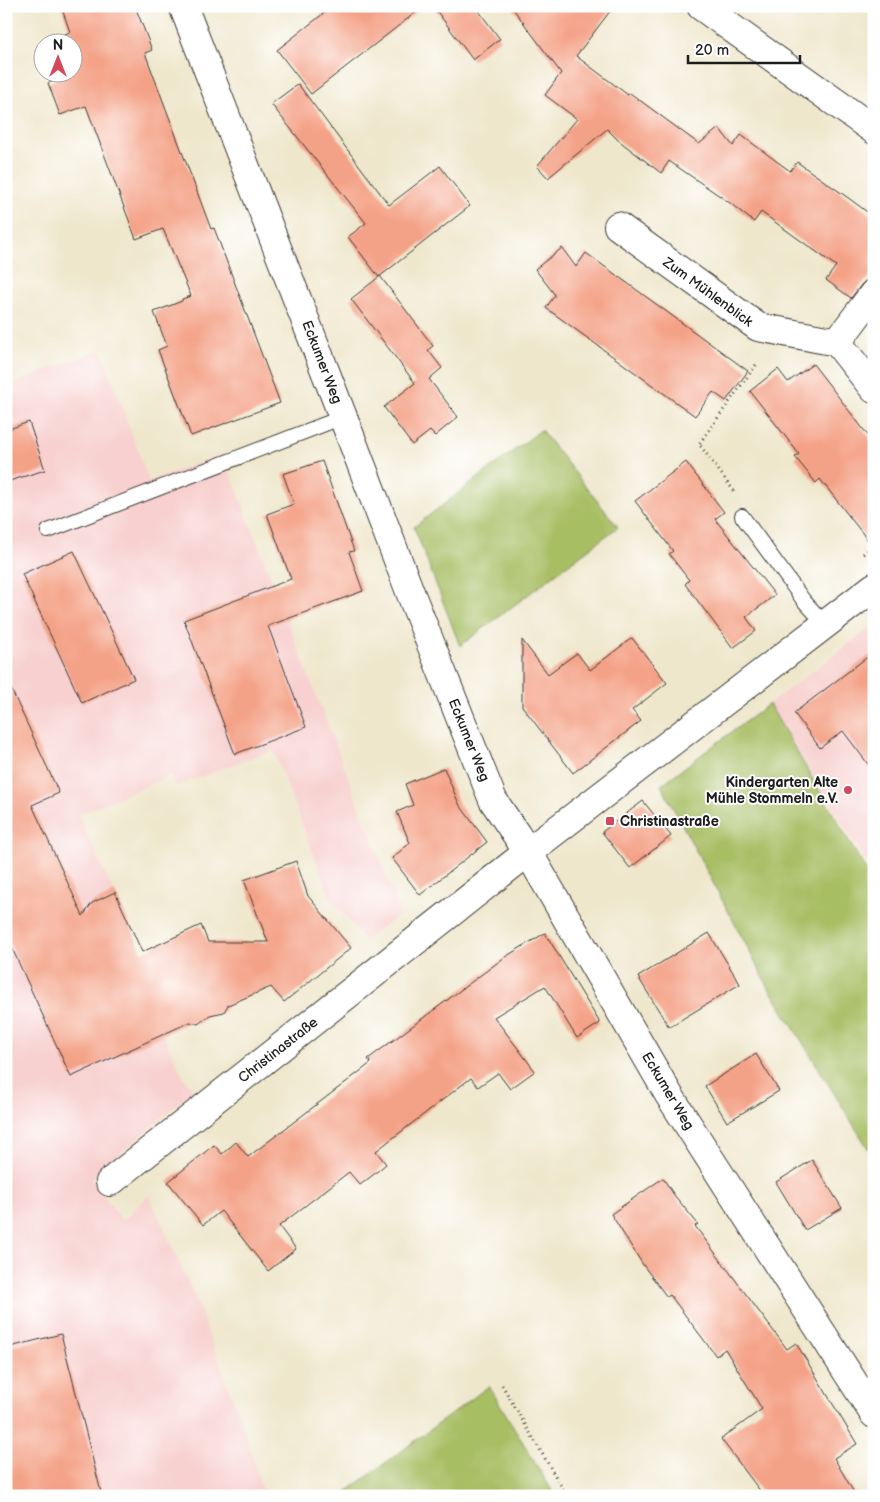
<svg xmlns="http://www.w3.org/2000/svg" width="880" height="1502" font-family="'Balsamiq Sans',sans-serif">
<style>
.built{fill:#f7d0cf}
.green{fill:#a7be64;stroke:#626d40}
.building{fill:#f4a287}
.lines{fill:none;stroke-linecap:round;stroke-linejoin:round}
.service-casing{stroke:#3c3a36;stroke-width:16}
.minor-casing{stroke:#3c3a36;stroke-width:30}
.tertiary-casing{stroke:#3c3a36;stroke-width:30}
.path{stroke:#3c3a36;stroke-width:3;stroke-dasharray:1 4;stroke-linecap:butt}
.service{stroke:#fff;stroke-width:14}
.minor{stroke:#fff;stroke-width:28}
.tertiary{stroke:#fff;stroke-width:28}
.poi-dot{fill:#d1495b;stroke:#fff;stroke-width:2}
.labels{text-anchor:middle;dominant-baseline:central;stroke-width:4;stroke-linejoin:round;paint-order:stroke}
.street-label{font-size:14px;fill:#1c1c1c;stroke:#fff}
.poi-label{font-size:14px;font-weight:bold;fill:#1c1c1c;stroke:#fff;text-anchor:end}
</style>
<rect width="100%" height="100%" fill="#fff"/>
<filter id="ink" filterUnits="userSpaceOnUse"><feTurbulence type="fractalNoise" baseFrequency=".02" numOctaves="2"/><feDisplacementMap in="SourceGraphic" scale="10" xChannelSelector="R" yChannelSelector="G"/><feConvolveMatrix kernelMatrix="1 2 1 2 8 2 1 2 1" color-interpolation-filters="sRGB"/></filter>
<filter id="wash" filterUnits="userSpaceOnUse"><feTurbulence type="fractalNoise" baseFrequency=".0096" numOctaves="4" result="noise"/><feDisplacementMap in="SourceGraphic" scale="20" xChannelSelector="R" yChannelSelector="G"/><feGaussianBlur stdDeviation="1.12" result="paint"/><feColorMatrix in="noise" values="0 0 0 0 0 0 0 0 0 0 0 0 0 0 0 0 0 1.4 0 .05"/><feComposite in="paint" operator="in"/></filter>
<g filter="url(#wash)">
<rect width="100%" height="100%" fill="#efe7cc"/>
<path class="built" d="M 101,350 L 149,481 L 223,454 L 401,914 L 365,940 L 332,901 L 273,750 L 176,786 L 171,775 L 78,815 L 128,923 L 117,932 L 182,1075 L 194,1090 L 91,1179 L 123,1221 L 149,1195 L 197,1302 L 245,1432 L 264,1496 L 7,1496 L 6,1494 L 6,386 Z
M 874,625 L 874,875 L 769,704 Z"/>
<path class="green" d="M 541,430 L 618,527 L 460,646 L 414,527 Z
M 769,704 L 874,884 L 874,1158 L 769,988 L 661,785 Z
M 489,1386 L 555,1496 L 341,1496 Z"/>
<g id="blocks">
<path class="building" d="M 61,6 L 135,6 L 152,50 L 145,53 L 211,229 L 214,228 L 280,403 L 191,436 L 158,350 L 167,346 L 154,312 L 182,301 L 182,299 L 191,296 L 163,229 L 136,239 L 86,106 L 60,115 L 48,83 L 63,77 L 62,72 L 72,72 L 72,42 L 51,42 L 50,40 L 70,32 Z
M 333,6 L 424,6 L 311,94 L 277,50 Z
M 433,6 L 475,6 L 500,39 L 473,60 Z
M 511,6 L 614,6 L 576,56 L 628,95 L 630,93 L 699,144 L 719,128 L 733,146 L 741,135 L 790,171 L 797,162 L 847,197 L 874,217 L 874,272 L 869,278 L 862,284 L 851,298 L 826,280 L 836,266 L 761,212 L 754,222 L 730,203 L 669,161 L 661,173 L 618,140 L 607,129 L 548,178 L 537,166 L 577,119 L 545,95 L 561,73 Z
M 298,84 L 389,205 L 440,166 L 470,206 L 379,277 L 348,237 L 366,223 L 271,104 Z
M 562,248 L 576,267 L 586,253 L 748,371 L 726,401 L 713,392 L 695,416 L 546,308 L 555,295 L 535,269 Z
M 380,276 L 433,346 L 428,350 L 442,368 L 429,379 L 458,417 L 435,436 L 430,431 L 412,445 L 384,407 L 415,383 L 351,299 Z
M 813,364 L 874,443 L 874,548 L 820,479 L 816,483 L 795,457 L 799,454 L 750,391 L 778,369 L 788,382 Z
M 29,422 L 45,470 L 6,482 L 6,430 Z
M 322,461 L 354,551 L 349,552 L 363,591 L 268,626 L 306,727 L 235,754 L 184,620 L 291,579 L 267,514 L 294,504 L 283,474 Z
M 686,462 L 724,512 L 715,519 L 775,595 L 746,617 L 756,631 L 733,648 L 685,584 L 689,580 L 669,554 L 673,551 L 635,501 Z
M 74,551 L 134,679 L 82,703 L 22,574 Z
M 632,638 L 667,683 L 632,710 L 641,721 L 573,773 L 522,706 L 522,640 L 548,674 L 577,653 L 590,670 Z
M 874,652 L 874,772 L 843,731 L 820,748 L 794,713 Z
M 6,678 L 59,793 L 32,805 L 83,916 L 92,903 L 115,892 L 142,952 L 201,925 L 208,942 L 268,942 L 244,880 L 296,861 L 308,896 L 351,948 L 284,1002 L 271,987 L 228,1005 L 224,1012 L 210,1015 L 198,1024 L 190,1022 L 71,1077 L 6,935 Z
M 444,768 L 459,804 L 487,842 L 420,895 L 392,858 L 410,843 L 397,812 L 413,805 L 405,784 Z
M 643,801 L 671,836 L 630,868 L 602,832 Z
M 545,933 L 600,1023 L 577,1038 L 545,986 L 494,1017 L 535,1071 L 510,1089 L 498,1073 L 478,1087 L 471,1078 L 376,1151 L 386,1164 L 373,1175 L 360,1185 L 349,1172 L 279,1226 L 296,1249 L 268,1271 L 221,1211 L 203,1225 L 168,1182 L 214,1145 L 222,1154 L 236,1142 L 248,1157 L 371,1063 L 368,1059 L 505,957 Z
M 709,933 L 740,984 L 669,1027 L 638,977 Z
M 756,1054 L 779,1091 L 727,1122 L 705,1086 Z
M 812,1160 L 842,1208 L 805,1230 L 776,1182 Z
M 663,1178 L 674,1195 L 698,1224 L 695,1226 L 787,1349 L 796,1343 L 857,1444 L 834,1458 L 856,1496 L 764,1496 L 721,1439 L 762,1409 L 725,1349 L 716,1356 L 670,1295 L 667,1297 L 643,1265 L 611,1214 Z
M 61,1334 L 102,1496 L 6,1496 L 6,1348 Z"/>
</g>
</g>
<g filter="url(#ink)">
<use href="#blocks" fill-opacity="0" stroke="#3c3a36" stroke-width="1"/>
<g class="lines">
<g class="service-casing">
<path id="service" d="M 742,516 L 804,601 L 825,624
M 48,531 L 343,417"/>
</g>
<g class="minor-casing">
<path id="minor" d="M 183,6 L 343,417 L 412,597 L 493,800 L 528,852 L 669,1095 L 874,1414
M 618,226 L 758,327 L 837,342 L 874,389
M 837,342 L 874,293
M 110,1182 L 528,852 L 874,587"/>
</g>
<g class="tertiary-casing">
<path id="tertiary" d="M 701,6 L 874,130"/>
</g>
<path class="path" d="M 734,491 L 699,444 L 758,362
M 863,554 L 874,546
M 502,1385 L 567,1496"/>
<use href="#service" class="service"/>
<use href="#minor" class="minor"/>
<use href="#tertiary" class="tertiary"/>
</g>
</g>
<g class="poi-dot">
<circle cx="848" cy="790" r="5"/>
<rect x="605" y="816" width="10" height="10" rx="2.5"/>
</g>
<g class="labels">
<g class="street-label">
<text transform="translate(708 292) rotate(36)">Zum Mühlenblick</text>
<text transform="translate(322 362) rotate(69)">Eckumer Weg</text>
<text transform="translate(469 740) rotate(68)">Eckumer Weg</text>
<text transform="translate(278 1050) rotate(-38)">Christinastraße</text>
<text transform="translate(668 1091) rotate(59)">Eckumer Weg</text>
</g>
<g class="poi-label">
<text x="838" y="782">Kindergarten Alte<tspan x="838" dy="16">Mühle Stommeln e.V.</tspan></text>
<text x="620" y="821" text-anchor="start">Christinastraße</text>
</g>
</g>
<rect width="880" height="1502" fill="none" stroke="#fff" stroke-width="25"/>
<g transform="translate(58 58)"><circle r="24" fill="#ffffff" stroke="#a4a4a4"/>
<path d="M0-4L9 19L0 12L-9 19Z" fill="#d1495b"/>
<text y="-8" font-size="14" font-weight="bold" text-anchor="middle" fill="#1c1c1c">N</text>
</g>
<path d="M688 55v8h112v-8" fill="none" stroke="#1c1c1c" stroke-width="2.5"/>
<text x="695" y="55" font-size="15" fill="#1c1c1c" stroke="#ffffff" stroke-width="4" paint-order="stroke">20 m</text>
</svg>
